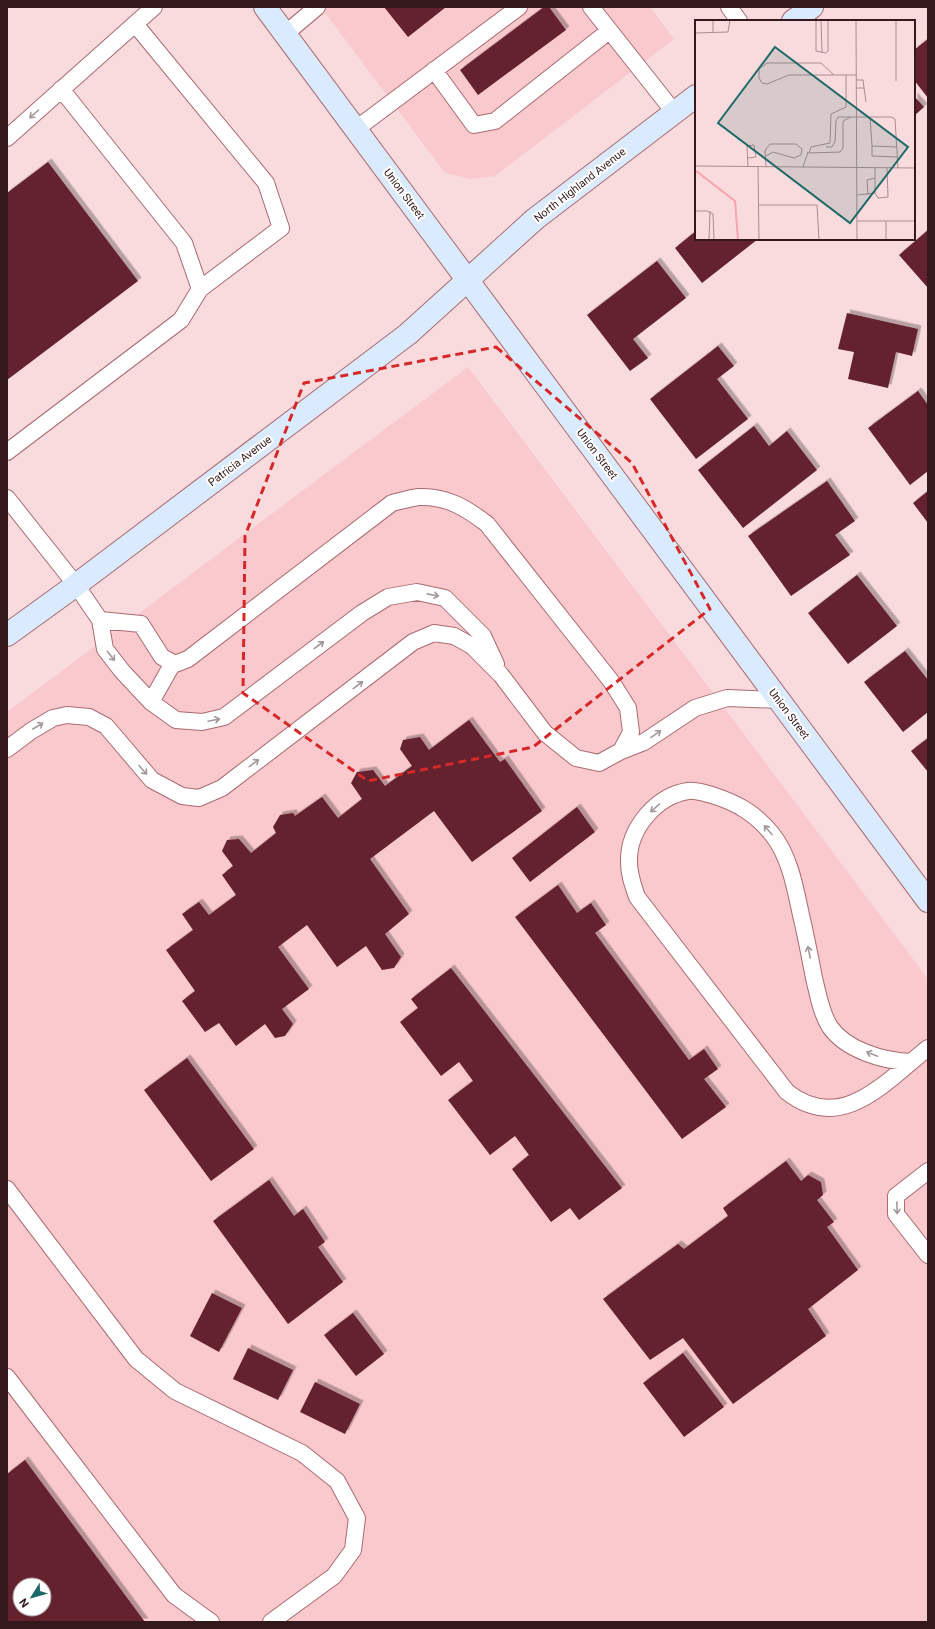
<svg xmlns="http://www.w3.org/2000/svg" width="935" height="1629" font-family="Roboto,sans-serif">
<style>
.built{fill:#fac9cd;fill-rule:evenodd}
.building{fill:#64202d;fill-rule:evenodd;filter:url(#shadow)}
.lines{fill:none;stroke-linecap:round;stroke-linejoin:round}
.lane-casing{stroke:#ab6a71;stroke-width:18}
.secondary-casing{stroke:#ab6a71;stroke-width:24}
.lane{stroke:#fff;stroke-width:16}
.secondary{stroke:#daebff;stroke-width:22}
.oneway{stroke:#a39899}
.marked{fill:none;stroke:#d62828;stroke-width:3;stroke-dasharray:8 5;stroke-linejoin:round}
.labels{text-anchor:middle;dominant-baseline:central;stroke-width:4;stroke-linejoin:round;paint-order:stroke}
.street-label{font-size:11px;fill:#33191c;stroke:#fff}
.inset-river{fill:none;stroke:#f7a4ad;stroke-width:2}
.inset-road{fill:none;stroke:#aa8d90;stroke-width:1}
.view{fill:#1d6967;fill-opacity:0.15;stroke:#1d6967;stroke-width:2}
.inset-edge{fill:none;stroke:#33191c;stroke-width:2}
</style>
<defs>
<filter id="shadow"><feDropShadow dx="3.5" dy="-3.5" stdDeviation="0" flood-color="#0004"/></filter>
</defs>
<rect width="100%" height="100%" fill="#f9dbdd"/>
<path class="built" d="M 321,7 L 650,7 L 674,39 L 495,176 L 470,179 L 445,173 Z
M 468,367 L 928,979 L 928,1622 L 7,1622 L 7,712 ZM 20,1585 L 44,1585 L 44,1609 L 20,1609 Z"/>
<path class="building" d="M 384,7 L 446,7 L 408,37 Z
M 544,7 L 549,7 L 566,30 L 478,95 L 460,70 Z
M 928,39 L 928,98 L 914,80 L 914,50 Z
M 914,96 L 924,107 L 914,116 Z
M 48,162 L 138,281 L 7,380 L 7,193 Z
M 928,230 L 928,288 L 899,255 Z
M 696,231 L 696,239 L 758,239 L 702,283 L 675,248 Z
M 657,261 L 686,298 L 633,339 L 648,358 L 630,371 L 587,315 Z
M 847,313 L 918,329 L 912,356 L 896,352 L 888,388 L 848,379 L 854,352 L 838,349 Z
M 718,346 L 734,366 L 717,379 L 748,419 L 696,459 L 650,399 Z
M 918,391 L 928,405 L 928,471 L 910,485 L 868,428 Z
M 754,426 L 769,446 L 787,431 L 817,470 L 743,528 L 698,470 Z
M 827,481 L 855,521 L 835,535 L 850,555 L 791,596 L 748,536 Z
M 928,491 L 928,523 L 913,503 Z
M 857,575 L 897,626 L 848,664 L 808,613 Z
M 905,651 L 928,680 L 928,712 L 903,732 L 864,682 Z
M 469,720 L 500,762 L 505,759 L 542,811 L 472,862 L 434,811 L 370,859 L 409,914 L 385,934 L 401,957 L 394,968 L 382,970 L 366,946 L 337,967 L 307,925 L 278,947 L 309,989 L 282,1009 L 293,1024 L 285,1036 L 275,1038 L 265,1024 L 236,1046 L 219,1023 L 205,1032 L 182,1001 L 195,991 L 166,950 L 193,930 L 182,914 L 199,902 L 209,915 L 236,895 L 222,875 L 233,866 L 222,851 L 227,840 L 239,839 L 251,853 L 276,833 L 273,827 L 280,815 L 293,813 L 295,816 L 322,797 L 338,818 L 362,799 L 351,783 L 357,772 L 373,770 L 385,786 L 412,766 L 400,749 L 403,740 L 420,737 L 429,750 Z
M 928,738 L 928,772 L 911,751 Z
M 577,807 L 595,832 L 530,882 L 512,858 Z
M 558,885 L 577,913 L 591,903 L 606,925 L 595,933 L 689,1060 L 704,1049 L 718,1069 L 704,1079 L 726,1107 L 682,1139 L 515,917 Z
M 451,968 L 622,1188 L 579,1220 L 570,1208 L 551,1222 L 512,1169 L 529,1155 L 515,1136 L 490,1155 L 448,1100 L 473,1081 L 459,1062 L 441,1076 L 400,1022 L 418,1008 L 411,999 Z
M 187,1058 L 254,1149 L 211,1181 L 144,1090 Z
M 786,1161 L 801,1181 L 808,1175 L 821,1182 L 823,1195 L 817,1200 L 834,1222 L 827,1227 L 858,1270 L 808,1309 L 826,1336 L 733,1404 L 683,1338 L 650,1360 L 603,1299 L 678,1244 L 684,1249 L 728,1216 L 723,1208 Z
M 269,1180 L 294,1216 L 303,1209 L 325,1242 L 318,1247 L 343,1282 L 288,1324 L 213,1221 Z
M 212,1293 L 242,1308 L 219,1352 L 190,1336 Z
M 353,1313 L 384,1354 L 356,1376 L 324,1335 Z
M 248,1348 L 293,1370 L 278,1400 L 233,1379 Z
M 683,1353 L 724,1407 L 684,1437 L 643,1383 Z
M 315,1382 L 360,1404 L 345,1434 L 300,1412 Z
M 25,1460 L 145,1622 L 7,1622 L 7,1474 ZM 20,1585 L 44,1585 L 44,1609 L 20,1609 Z"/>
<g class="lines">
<g class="lane-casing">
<path id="lane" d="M 591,7 L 674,112
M 729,7 L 739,21
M 135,24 L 266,183 L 281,228 L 200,289
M 285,34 L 317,7
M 434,70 L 474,125 L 495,121 L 609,31
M 356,129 L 519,7
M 7,138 L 154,7
M 7,452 L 181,320 L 200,289 L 184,243 L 61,89
M 7,498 L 76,585 L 100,620 L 105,649 L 122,671 L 151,702 L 176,720 L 202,722 L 224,717 L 362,613 L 388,597 L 417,592 L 445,598 L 483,636 L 496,664
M 151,702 L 173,663
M 7,749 L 31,731 L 53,718 L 67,715 L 89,717 L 106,726 L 152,780 L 182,796 L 199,798 L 222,788 L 413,642 L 434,633 L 454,636 L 472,646 L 501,675 L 545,733 L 576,758 L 599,763 L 621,751 L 631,732 L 628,708 L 611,681 L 487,524 C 466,508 447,496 419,497 C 410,498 401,501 392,503 L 188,659 L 175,664 L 162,657 L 141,624 L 100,620
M 621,751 L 644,742 L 695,708 L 727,698 L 779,700
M 910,1062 C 883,1061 846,1050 830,1027 C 821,1013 818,994 814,978 C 810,957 806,936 801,915 C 795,887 790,857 772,834 C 755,813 737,803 712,795 C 704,793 696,790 688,791 C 656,796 628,829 629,862 C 629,875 633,885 637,897 L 787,1092 C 842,1135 886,1081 928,1048
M 928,1171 L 896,1196 L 896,1214 L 928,1255
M 7,1189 L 136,1359 L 175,1391 L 302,1453 L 337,1481 L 357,1518 L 353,1550 L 334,1576 L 271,1622
M 7,1377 L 174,1595 L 211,1622"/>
</g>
<g class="secondary-casing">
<path id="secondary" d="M 265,7 L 928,901
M 793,21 L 812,7
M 7,635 L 76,585 L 408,334 L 535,219 L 696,96"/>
</g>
<use href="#lane" class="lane"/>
<use href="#secondary" class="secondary"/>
</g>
<defs><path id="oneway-shaft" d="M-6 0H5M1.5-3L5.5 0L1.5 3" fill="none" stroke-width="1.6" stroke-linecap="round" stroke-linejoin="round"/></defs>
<g class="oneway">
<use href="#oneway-shaft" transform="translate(34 114) rotate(138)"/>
<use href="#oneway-shaft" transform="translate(433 595) rotate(11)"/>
<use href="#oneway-shaft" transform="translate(319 645) rotate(-37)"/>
<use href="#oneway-shaft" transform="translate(111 656) rotate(52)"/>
<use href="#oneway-shaft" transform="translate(358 685) rotate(-37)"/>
<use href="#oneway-shaft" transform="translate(214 720) rotate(-12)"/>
<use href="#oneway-shaft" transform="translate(38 726) rotate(-30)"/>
<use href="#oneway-shaft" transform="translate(656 734) rotate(-35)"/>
<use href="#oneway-shaft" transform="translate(254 763) rotate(-37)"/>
<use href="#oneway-shaft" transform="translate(143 770) rotate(48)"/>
<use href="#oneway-shaft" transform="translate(655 808) rotate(138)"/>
<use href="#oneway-shaft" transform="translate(768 830) rotate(-131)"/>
<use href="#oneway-shaft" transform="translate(809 952) rotate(-102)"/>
<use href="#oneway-shaft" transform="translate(872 1054) rotate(-159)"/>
<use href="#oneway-shaft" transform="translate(897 1208) rotate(88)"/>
</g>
<path class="marked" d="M 496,347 L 632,463 L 710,609 L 533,747 L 368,781 L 243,693 L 245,536 L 304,383 Z"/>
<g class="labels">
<g class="street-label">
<text transform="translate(580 185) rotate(-38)">North Highland Avenue</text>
<text transform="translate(404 194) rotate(53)">Union Street</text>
<text transform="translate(597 454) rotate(53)">Union Street</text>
<text transform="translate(240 461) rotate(-37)">Patricia Avenue</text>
<text transform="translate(789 714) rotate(53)">Union Street</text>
</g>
</g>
<g transform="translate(695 20)">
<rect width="220" height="220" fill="#f9dbdd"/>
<path class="inset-river" d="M 1,151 L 40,181 L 43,220"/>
<path class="inset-road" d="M 121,0 L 121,31 L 131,33 L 133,31 L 133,0M 126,0 L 127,33M 161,0 L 162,220M 201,0 L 201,61M 0,13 L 33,12 L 35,0M 18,13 L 18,0M 139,55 L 126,43 L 72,43 L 64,49 L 64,58 L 67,63 L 72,64 L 94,55 L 161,55M 151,55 L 151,87 L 136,94 L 135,123 L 116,127 L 114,133 L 145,132 L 148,128 L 148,101 L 156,97M 161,60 L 168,60 L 169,68M 161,68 L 169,68 L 171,82M 175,97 L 177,126 L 202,127M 177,126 L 177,136 L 202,137M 131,127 L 137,127 L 140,122 L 141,101 L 143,97 L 196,97 L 200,99 L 203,148M 71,136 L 78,132 L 99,138 L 106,135 L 107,129 L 101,124 L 75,124 L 71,129 L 70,131 L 71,147M 0,146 L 220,148M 53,147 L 52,126 L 59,125 L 61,137 L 53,138M 63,147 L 64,220M 108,147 L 113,132M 180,173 L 183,178 L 193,177 L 192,148M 162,175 L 180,173 L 180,148M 173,175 L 172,160 L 180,158M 64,185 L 122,185 L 124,220M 0,191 L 12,191 L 18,194 L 19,220M 162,201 L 220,201M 191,201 L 191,220M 14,220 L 15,191"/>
<path class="view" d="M 80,27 L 213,127 L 155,203 L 23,103 Z"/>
<rect width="220" height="220" class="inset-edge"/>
</g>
<rect width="935" height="1629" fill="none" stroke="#33191c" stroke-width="16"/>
<g transform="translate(32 1597) rotate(233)"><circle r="19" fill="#ffffff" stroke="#ada3a4"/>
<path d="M0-3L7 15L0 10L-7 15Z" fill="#1d6967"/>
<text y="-6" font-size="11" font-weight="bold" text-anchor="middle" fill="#33191c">N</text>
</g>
</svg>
